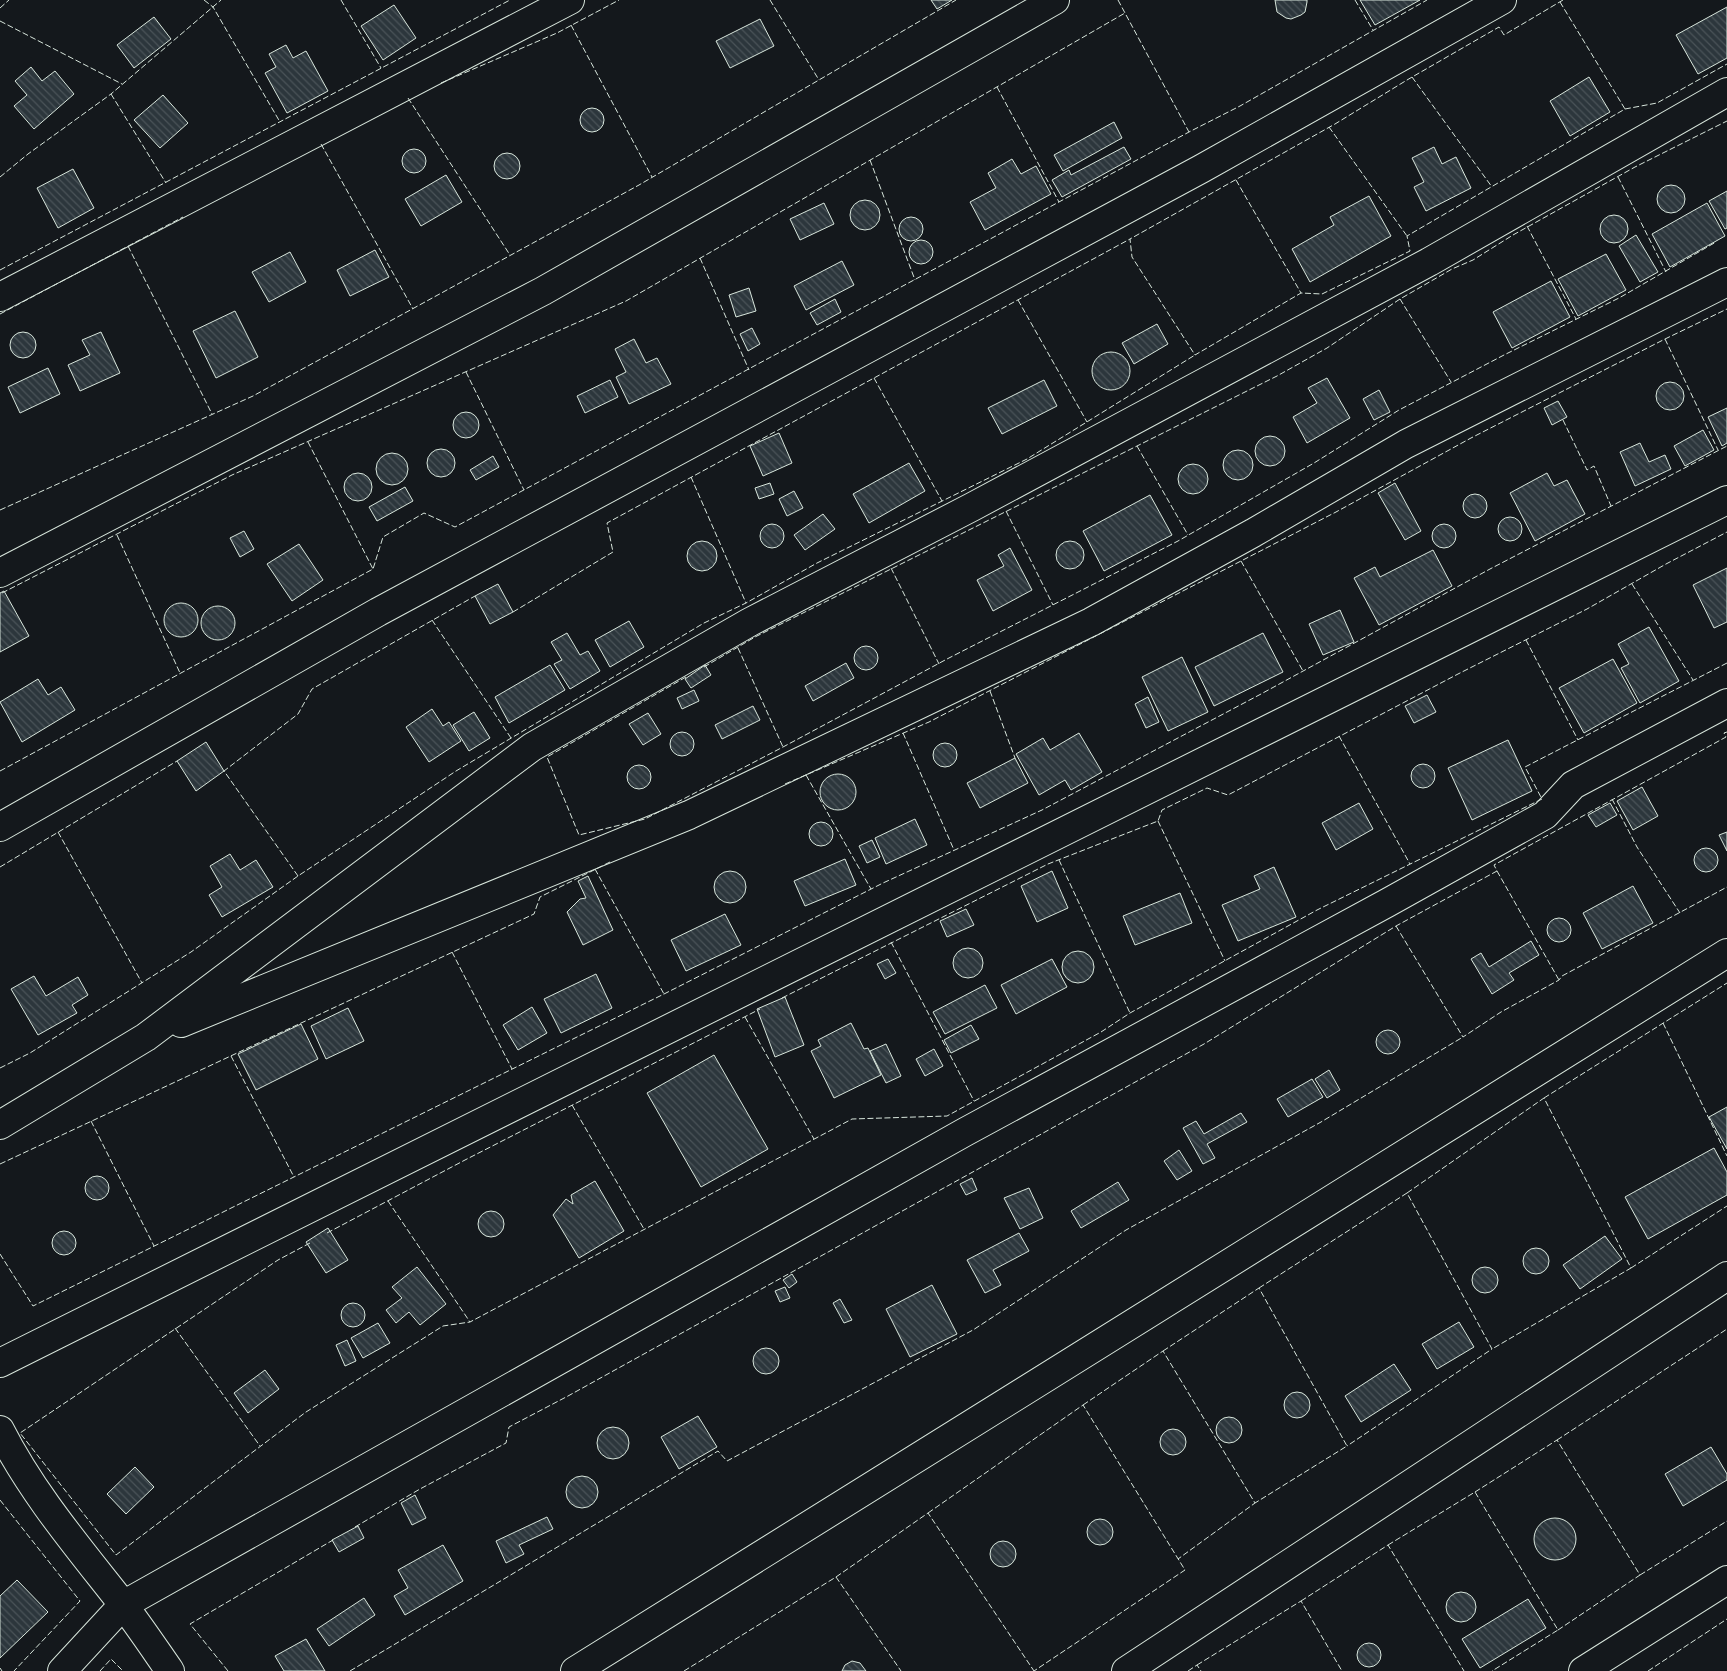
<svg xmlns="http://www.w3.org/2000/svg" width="1727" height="1671" font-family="Figtree,sans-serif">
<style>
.building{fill:url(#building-back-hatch);stroke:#d8e6dc}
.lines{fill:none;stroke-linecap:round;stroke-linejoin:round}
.minor-casing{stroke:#d8e6dc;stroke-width:30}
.minor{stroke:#14181c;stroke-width:28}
.fence{stroke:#d8e6dc;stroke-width:1;stroke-dasharray:6 2.5;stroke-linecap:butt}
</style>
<defs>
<pattern id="building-back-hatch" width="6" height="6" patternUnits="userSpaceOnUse" patternTransform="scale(1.25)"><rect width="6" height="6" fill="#2c363c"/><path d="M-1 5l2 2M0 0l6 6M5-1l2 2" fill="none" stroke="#4a5358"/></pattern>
</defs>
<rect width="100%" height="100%" fill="#14181c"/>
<path class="building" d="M 931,0 L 952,0 L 937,9 Z
M 1275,0 L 1307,0 L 1307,2 L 1305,12 L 1301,15 L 1291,19 L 1286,18 L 1277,12 Z
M 1360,0 L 1420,0 L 1375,25 Z
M 394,5 L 416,38 L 383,60 L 361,26 Z
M 1727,7 L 1727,58 L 1698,74 L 1676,35 Z
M 154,17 L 171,39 L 134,68 L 117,45 Z
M 760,19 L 774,46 L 730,68 L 716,41 Z
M 286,45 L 293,58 L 306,51 L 328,91 L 287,113 L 265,73 L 276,67 L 269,54 Z
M 31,67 L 42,81 L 55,71 L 74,94 L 34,129 L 14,106 L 27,95 L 15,81 Z
M 1589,77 L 1610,112 L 1570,136 L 1550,101 Z
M 163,95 L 188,123 L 160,148 L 134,120 Z
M580 120a12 12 0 1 1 24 0a12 12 0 1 1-24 0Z
M 1114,122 L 1122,138 L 1063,171 L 1054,155 Z
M 1124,147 L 1131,159 L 1062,197 L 1052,180 L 1069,170 L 1071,175 Z
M 1434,147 L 1442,164 L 1456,157 L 1471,188 L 1426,211 L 1414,187 L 1424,182 L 1412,158 Z
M402 161a12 12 0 1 1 24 0a12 12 0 1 1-24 0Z
M494 166a13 13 0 1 1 26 0a13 13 0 1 1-26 0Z
M 1012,159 L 1021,174 L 1036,166 L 1051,194 L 985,230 L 970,202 L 996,188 L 988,173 Z
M 73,169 L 94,208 L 58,228 L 37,188 Z
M 446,175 L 462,202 L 421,226 L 405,199 Z
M1657 199a14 14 0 1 1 28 0a14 14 0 1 1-28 0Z
M 1727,191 L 1727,228 L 1725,229 L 1709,201 Z
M 1369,196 L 1391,236 L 1310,282 L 1292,249 L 1334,225 L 1330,217 Z
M850 215a15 15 0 1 1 30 0a15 15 0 1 1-30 0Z
M 824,203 L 834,224 L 800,240 L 790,219 Z
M 1707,203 L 1725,236 L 1670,267 L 1652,234 Z
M1600 229a14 14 0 1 1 28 0a14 14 0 1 1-28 0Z
M899 229a12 12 0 1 1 24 0a12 12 0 1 1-24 0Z
M 1636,235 L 1658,272 L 1640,282 L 1619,246 Z
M909 252a12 12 0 1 1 24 0a12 12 0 1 1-24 0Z
M 375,250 L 389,277 L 350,296 L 337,270 Z
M 290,252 L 306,282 L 269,302 L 252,272 Z
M 1606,254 L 1626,290 L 1578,316 L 1558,279 Z
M 842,261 L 854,285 L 806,310 L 794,286 Z
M 1551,281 L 1570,317 L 1512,348 L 1493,312 Z
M 749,288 L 756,311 L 736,317 L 729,295 Z
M 835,299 L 841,312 L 817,325 L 810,313 Z
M 235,311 L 258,357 L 216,378 L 193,331 Z
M 1157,324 L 1168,344 L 1134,364 L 1122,343 Z
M 752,328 L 760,344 L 748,351 L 740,334 Z
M10 345a13 13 0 1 1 26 0a13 13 0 1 1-26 0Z
M 101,332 L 120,373 L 80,391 L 68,365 L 90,355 L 82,340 Z
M 634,339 L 646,363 L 657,358 L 671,384 L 629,404 L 616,377 L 626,372 L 615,349 Z
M1092 371a19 19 0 1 1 38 0a19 19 0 1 1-38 0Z
M 48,368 L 60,394 L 20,413 L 8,387 Z
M 1327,378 L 1350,418 L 1307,443 L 1293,417 L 1317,403 L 1308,388 Z
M 610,380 L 618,397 L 585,413 L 577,396 Z
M 1044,380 L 1057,406 L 1002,434 L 988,408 Z
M1656 396a14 14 0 1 1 28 0a14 14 0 1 1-28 0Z
M 1379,390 L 1390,412 L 1374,420 L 1363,399 Z
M 1558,401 L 1567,417 L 1552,425 L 1544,408 Z
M 1727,408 L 1727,443 L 1722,446 L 1708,417 Z
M453 425a13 13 0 1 1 26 0a13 13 0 1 1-26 0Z
M 1703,430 L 1714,450 L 1685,466 L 1674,446 Z
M 779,433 L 792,463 L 763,476 L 750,446 Z
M1255 451a15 15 0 1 1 30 0a15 15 0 1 1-30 0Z
M 1640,443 L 1649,462 L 1665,455 L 1671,469 L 1635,486 L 1620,452 Z
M427 463a14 14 0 1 1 28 0a14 14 0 1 1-28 0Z
M1223 465a15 15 0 1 1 30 0a15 15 0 1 1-30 0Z
M376 469a16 16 0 1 1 32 0a16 16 0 1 1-32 0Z
M 493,456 L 499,467 L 476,480 L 470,470 Z
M 909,463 L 925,491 L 869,523 L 853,494 Z
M1178 479a15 15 0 1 1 30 0a15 15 0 1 1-30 0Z
M 1547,473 L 1554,486 L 1567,480 L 1585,514 L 1535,541 L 1510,493 Z
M344 487a14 14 0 1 1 28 0a14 14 0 1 1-28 0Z
M 770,483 L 774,494 L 759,499 L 755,488 Z
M 1395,483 L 1421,531 L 1405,540 L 1378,493 Z
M 405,487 L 413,501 L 377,521 L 369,507 Z
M 794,491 L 803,508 L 787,516 L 779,499 Z
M1463 506a12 12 0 1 1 24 0a12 12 0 1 1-24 0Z
M 1150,495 L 1172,535 L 1104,571 L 1083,531 Z
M 823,514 L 835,529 L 805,550 L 794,535 Z
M1498 529a12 12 0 1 1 24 0a12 12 0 1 1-24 0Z
M1432 536a12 12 0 1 1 24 0a12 12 0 1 1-24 0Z
M760 536a12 12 0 1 1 24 0a12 12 0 1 1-24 0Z
M 244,531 L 254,549 L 240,557 L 230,538 Z
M687 556a15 15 0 1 1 30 0a15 15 0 1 1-30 0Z
M1056 555a14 14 0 1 1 28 0a14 14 0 1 1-28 0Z
M 299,544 L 323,580 L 292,601 L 267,564 Z
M 1010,548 L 1032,590 L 993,611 L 977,580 L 1004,566 L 998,555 Z
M 1433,550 L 1452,586 L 1379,625 L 1354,578 L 1375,567 L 1380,577 Z
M 1727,568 L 1727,622 L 1714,628 L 1693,585 Z
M 498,584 L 513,612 L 490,624 L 475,596 Z
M 4,591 L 29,636 L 0,652 L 0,593 Z
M164 620a17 17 0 1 1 34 0a17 17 0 1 1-34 0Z
M201 623a17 17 0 1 1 34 0a17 17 0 1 1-34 0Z
M 1340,610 L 1354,642 L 1323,655 L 1309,624 Z
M 629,621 L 644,647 L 610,667 L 595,640 Z
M 1649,627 L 1679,681 L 1640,703 L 1621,668 L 1629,664 L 1618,644 Z
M 567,633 L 580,655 L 588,651 L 600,671 L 570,689 L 554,664 L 562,660 L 551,642 Z
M 1263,633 L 1283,672 L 1214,706 L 1195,667 Z
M854 658a12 12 0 1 1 24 0a12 12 0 1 1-24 0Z
M 1182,657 L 1208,712 L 1168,731 L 1142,677 Z
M 1613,659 L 1637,703 L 1584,733 L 1559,688 Z
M 846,663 L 854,678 L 813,701 L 805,686 Z
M 550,665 L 565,690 L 509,723 L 495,697 Z
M 705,665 L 711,675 L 691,688 L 685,679 Z
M 38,679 L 48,695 L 61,687 L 75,710 L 22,742 L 0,702 Z
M 694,690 L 699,701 L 682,709 L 677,698 Z
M 1427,695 L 1436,712 L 1414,723 L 1405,706 Z
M 1148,697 L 1159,722 L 1146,728 L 1135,704 Z
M 753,706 L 760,720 L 722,739 L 715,725 Z
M 432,709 L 443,726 L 449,722 L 461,741 L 429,762 L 406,727 Z
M 474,712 L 490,738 L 469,751 L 453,725 Z
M 648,713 L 661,734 L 643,745 L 629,724 Z
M670 744a12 12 0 1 1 24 0a12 12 0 1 1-24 0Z
M 1079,733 L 1102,772 L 1071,790 L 1065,780 L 1039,795 L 1016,754 L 1043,738 L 1050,750 Z
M 1508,740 L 1532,791 L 1472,820 L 1448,768 Z
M 206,742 L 224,771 L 196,791 L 177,761 Z
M933 755a12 12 0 1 1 24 0a12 12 0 1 1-24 0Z
M 1015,758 L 1028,783 L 980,808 L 967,783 Z
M1411 776a12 12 0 1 1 24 0a12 12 0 1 1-24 0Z
M627 777a12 12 0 1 1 24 0a12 12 0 1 1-24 0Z
M820 792a18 18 0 1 1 36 0a18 18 0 1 1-36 0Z
M 1642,787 L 1658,816 L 1633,830 L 1617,801 Z
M 1359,803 L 1373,829 L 1336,850 L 1322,823 Z
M 1610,803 L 1617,815 L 1596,827 L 1588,815 Z
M 915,819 L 927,845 L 886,864 L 875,838 Z
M809 834a12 12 0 1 1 24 0a12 12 0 1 1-24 0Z
M 1727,832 L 1727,851 L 1719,835 Z
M 872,840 L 880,857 L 867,863 L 859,846 Z
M1694 860a12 12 0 1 1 24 0a12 12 0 1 1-24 0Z
M 230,854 L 240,870 L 256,860 L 273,887 L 222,917 L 209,895 L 222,887 L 210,866 Z
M 845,859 L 856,885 L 805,906 L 794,881 Z
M 1274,867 L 1296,917 L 1238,941 L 1222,905 L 1260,889 L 1254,876 Z
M714 887a16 16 0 1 1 32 0a16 16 0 1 1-32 0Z
M 1052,871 L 1068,908 L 1037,922 L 1021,886 Z
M 588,876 L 613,930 L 583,945 L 567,912 L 580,899 L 586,898 L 578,881 Z
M 1633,886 L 1653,923 L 1602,949 L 1583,913 Z
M 1180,893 L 1192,923 L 1135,945 L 1123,916 Z
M 966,909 L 974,925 L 947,937 L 940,921 Z
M 725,914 L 741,945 L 686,971 L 671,940 Z
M1547 930a12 12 0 1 1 24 0a12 12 0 1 1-24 0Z
M 1531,941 L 1539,955 L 1509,973 L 1514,980 L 1492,994 L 1471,959 L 1481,953 L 1489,967 Z
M953 963a15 15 0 1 1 30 0a15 15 0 1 1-30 0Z
M1062 967a16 16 0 1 1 32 0a16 16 0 1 1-32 0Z
M 888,959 L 896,973 L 885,979 L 877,964 Z
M 1052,959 L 1067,987 L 1016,1014 L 1001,985 Z
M 596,974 L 612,1008 L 561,1033 L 544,999 Z
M 34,976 L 46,996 L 78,977 L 88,995 L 72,1005 L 77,1013 L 38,1035 L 11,989 Z
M 985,985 L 997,1008 L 945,1034 L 933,1012 Z
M 785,997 L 804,1045 L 775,1057 L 757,1009 Z
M 532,1007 L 547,1033 L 518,1050 L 503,1025 Z
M 348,1008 L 364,1041 L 326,1059 L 311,1026 Z
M 851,1023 L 864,1049 L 868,1048 L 881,1075 L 834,1098 L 811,1051 L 821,1046 L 818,1040 Z
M 301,1024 L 318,1059 L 256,1090 L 238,1054 Z
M 971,1025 L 979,1039 L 951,1053 L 944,1040 Z
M1376 1042a12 12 0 1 1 24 0a12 12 0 1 1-24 0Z
M 886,1044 L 901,1076 L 886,1083 L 870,1051 Z
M 934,1049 L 943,1066 L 925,1076 L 916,1059 Z
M 714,1055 L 768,1149 L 701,1187 L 647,1093 Z
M 1329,1070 L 1340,1090 L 1327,1098 L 1315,1079 Z
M 1312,1079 L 1323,1097 L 1288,1117 L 1277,1099 Z
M 1727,1107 L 1727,1149 L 1709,1117 Z
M 1241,1113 L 1247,1122 L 1207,1144 L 1215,1158 L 1203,1164 L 1183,1128 L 1196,1121 L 1204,1134 Z
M 1714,1148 L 1727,1172 L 1727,1195 L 1648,1239 L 1625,1197 Z
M 1179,1150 L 1192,1171 L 1177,1180 L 1164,1161 Z
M85 1188a12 12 0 1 1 24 0a12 12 0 1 1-24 0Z
M 972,1178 L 977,1190 L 966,1195 L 960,1184 Z
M 595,1181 L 624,1231 L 579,1258 L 553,1215 L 566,1199 L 573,1204 L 571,1195 Z
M 1118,1182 L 1129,1200 L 1081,1228 L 1071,1211 Z
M 1029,1188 L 1043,1218 L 1020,1229 L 1004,1198 Z
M478 1224a13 13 0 1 1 26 0a13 13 0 1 1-26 0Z
M 328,1228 L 348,1260 L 326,1273 L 306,1242 Z
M52 1243a12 12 0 1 1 24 0a12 12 0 1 1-24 0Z
M 1019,1233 L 1029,1251 L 993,1270 L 1001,1285 L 985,1293 L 967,1260 Z
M 1605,1236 L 1622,1259 L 1580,1289 L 1563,1265 Z
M1523 1261a13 13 0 1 1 26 0a13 13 0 1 1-26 0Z
M 417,1267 L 446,1304 L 420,1325 L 409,1312 L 396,1323 L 386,1310 L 402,1298 L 392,1287 Z
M1472 1280a13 13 0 1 1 26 0a13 13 0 1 1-26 0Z
M 792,1274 L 797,1282 L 789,1288 L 783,1280 Z
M 932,1285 L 957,1334 L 910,1357 L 886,1309 Z
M 785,1287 L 790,1298 L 780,1302 L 775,1291 Z
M 840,1299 L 852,1320 L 844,1323 L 833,1303 Z
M341 1315a12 12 0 1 1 24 0a12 12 0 1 1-24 0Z
M 1459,1322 L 1474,1347 L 1437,1369 L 1422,1344 Z
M 378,1323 L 390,1343 L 363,1358 L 351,1338 Z
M 347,1340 L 356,1361 L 345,1366 L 336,1345 Z
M753 1361a13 13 0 1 1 26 0a13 13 0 1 1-26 0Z
M 1394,1364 L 1411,1390 L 1361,1422 L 1345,1396 Z
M 265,1370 L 279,1389 L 248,1413 L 234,1393 Z
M1284 1405a13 13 0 1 1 26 0a13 13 0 1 1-26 0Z
M 698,1416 L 717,1447 L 679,1469 L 661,1437 Z
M1216 1430a13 13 0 1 1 26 0a13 13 0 1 1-26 0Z
M597 1443a16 16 0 1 1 32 0a16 16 0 1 1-32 0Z
M1160 1442a13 13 0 1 1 26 0a13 13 0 1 1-26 0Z
M 1711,1447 L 1727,1474 L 1727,1480 L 1683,1506 L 1665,1474 Z
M 135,1467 L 154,1487 L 126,1514 L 107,1494 Z
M566 1492a16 16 0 1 1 32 0a16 16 0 1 1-32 0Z
M 415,1495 L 426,1518 L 412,1525 L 401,1503 Z
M 547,1517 L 553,1529 L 519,1545 L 524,1554 L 506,1563 L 496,1541 Z
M1534 1539a21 21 0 1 1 42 0a21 21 0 1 1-42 0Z
M1087 1532a13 13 0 1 1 26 0a13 13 0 1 1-26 0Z
M 358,1526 L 364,1538 L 339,1552 L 332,1540 Z
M990 1554a13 13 0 1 1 26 0a13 13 0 1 1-26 0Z
M 443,1545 L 463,1581 L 405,1615 L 394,1596 L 408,1588 L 398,1570 Z
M 17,1580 L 48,1612 L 0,1658 L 0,1596 Z
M1446 1607a15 15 0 1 1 30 0a15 15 0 1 1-30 0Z
M 364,1598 L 375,1615 L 329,1646 L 317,1629 Z
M 1528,1599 L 1546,1628 L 1480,1668 L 1462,1639 Z
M 306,1639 L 325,1671 L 284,1671 L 275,1656 Z
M1357 1655a12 12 0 1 1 24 0a12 12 0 1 1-24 0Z
M 852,1661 L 860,1663 L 866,1671 L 842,1671 L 845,1665 Z"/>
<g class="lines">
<g class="minor-casing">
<path id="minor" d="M 0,297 L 570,0
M 0,573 L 543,291 L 1055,0
M 0,827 L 378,612 L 1201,169 L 1502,0
M 181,1023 L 689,815 L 1091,622 L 1253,533 L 1406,444 L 1727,282
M 0,1125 L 146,1037 L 532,747 L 750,622 L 972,507 L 1429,262 L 1727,92
M 0,1363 L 1727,500
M 0,1430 C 32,1493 78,1547 121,1602 C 138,1624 154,1648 170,1671
M 62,1671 L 123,1605 L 965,1132 L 1387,903 L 1545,815 L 1573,785 L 1727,703
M 575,1671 L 1727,953
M 1126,1671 L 1727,1276
M 1583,1671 L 1727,1580"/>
</g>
<use href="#minor" class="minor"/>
<path class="fence" d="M 204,0 L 213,7 L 280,122
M 341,0 L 381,68
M 770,0 L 819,80
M 1118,0 L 1189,132
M 1355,0 L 1373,30
M 1563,0 L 1504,35 L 1499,27 L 1407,80 L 1335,124 L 1130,239 L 1132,257 L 1195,355 L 1301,293 L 1322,294 L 1410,251 L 1407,236 L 1625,109 L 1657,103 L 1727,64
M 1560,2 L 1625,109
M 0,8 L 9,0
M 0,21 L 122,84
M 571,25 L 652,177
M 1412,77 L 1492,187
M 441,83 L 557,33 L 619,0
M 997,87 L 1059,202
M 111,94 L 166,183
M 408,98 L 510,255
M 1329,127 L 1407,236
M 321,144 L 413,309
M 870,160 L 915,280
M 0,177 L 28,154 L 111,94 L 221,0
M 1618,177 L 1666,272
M 1236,180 L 1301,293
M 1527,226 L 1576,319
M 128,246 L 212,414
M 700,258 L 749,370
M 0,270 L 510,0
M 1400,299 L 1451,382
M 1018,300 L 1087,422
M 0,314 L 183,217
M 1665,339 L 1718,450
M 466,372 L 524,490
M 874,378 L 942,501
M 1563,420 L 1587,470 L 1594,466 L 1611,506
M 308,442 L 373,569
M 1137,446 L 1188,535
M 691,477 L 746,603
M 0,510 L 253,396 L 639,185 L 956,0
M 1006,511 L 1053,605
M 117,535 L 180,673
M 1241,561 L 1303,671
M 891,568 L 939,664
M 1632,584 L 1693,680
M 2,593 L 232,475 L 626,301 L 1125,13
M 513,612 L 613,552 L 607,523 L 1130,239
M 432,620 L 511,738
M 1526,640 L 1578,740
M 738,648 L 783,747
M 704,667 L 755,637 L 1277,376 L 1327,348 L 1400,299 L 1452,269 L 1473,260 L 1513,235 L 1635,167 L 1727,121
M 686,677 L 547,757 L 579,835 L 645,819 L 783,747 L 947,659 L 1178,541 L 1314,463 L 1399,410 L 1504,355 L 1619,298 L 1716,242
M 990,691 L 1015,758
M 903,733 L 954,850
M 1339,736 L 1410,864
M 0,771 L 373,569 L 383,537 L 424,513 L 455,527 L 1189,132 L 1240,106 L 1427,0
M 806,775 L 871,889
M 785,784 L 929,722 L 1336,512 L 1471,438 L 1665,339 L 1727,309
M 1612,799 L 1637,847 L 1680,913
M 1158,821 L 1225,961
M 58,832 L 142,983
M 1059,860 L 1130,1013
M 0,867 L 177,761
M 595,869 L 664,994
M 1497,871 L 1559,980
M 298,876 L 224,771 L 298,714 L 312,689 L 475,596
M 1396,926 L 1463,1037 L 1501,1012 L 1559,980 L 1562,976 L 1727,887
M 891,942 L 974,1101
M 452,952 L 512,1069
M 782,998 L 1048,864 L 1158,821 L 1162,810 L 1207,788 L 1228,795 L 1458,674 L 1587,609 L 1666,564 L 1727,532
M 745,1017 L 814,1139
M 1663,1023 L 1727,1156
M 231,1056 L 294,1177
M 0,1068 L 30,1053 L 191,952 L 298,876 L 456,771 L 704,623 L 746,603 L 817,563 L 1027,459 L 1195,355
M 1544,1098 L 1727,983
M 572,1105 L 644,1229
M 91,1121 L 154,1246
M 0,1164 L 534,914 L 540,897 L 612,861
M 1407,1193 L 1544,1098 L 1631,1268 L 1492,1349
M 388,1201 L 470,1322
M 327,1233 L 465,1160 L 760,1009
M 310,1243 L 278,1260 L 20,1433 L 116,1555 L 306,1412 L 443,1326 L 470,1322 L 852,1119 L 947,1116 L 1101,1032 L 1130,1013 L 1317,910 L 1542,799 L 1525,767 L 1727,663
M 0,1254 L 33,1306 L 664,994 L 883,883 L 1042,810 L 1261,694 L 1490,569 L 1727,446
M 1631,1268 L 1727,1206
M 1259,1288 L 1407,1193 L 1492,1349 L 1347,1446
M 175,1328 L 260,1446
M 1163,1351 L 1259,1288 L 1347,1446 L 1255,1503
M 1083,1405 L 1163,1351 L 1255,1503 L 1178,1559
M 1557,1440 L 1727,1329
M 1475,1492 L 1557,1440 L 1640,1575 L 1558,1630
M 0,1500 L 80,1601 L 14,1671
M 928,1513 L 1083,1405 L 1185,1570 L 1034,1671
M 355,1527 L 420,1489 L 506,1443 L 509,1427 L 568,1396 L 1204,1044 L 1396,926 L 1497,871 L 1494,865 L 1726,737 L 1724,733 L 1727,732
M 1388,1545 L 1475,1492 L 1558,1630 L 1492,1671
M 1640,1575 L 1727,1521
M 836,1577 L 928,1513 L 1034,1671
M 1301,1601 L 1388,1545 L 1464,1671
M 1197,1665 L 1301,1601 L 1342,1671
M 0,1668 L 2,1671
M 100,1671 L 111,1659 L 123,1671
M 228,1671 L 190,1624 L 333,1540
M 350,1671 L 718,1451 L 727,1461 L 973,1330 L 1126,1230 L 1321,1122 L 1463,1037
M 684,1671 L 836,1577 L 901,1671
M 1188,1671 L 1197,1665 L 1201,1671
M 1648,1671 L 1727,1619"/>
</g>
</svg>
